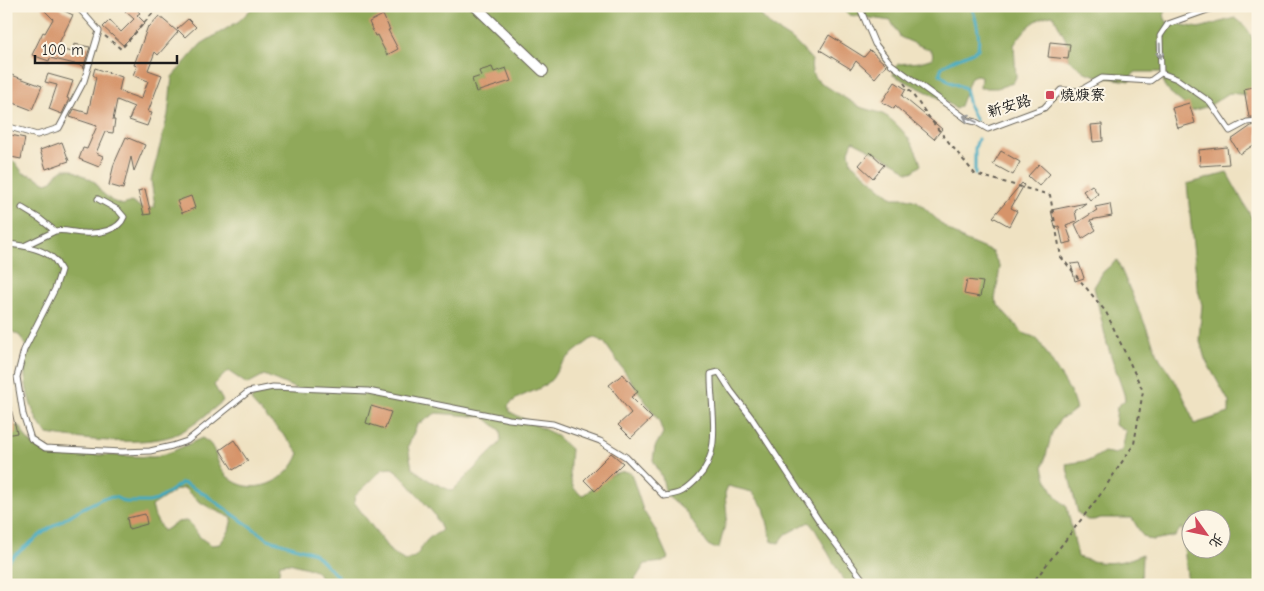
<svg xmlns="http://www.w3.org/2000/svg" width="1264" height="591" font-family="'Comic Neue','LXGW WenKai TC',sans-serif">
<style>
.forest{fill:#90a95a;stroke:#56623b;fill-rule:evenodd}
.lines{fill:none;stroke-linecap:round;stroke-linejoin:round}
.stream{stroke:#42aac2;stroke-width:3}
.building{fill:#d6946b}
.service-casing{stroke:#666156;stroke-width:7}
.minor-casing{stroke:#666156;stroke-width:12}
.path{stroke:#666156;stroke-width:2;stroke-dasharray:4 4;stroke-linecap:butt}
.service{stroke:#fff;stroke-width:5}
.minor{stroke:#fff;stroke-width:10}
.oneway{stroke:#999}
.poi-dot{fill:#d1495b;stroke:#fcf5e5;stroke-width:2}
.labels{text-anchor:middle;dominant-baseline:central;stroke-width:4;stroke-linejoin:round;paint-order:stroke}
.poi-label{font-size:15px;fill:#1c1c1c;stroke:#fcf5e5;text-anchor:start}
.street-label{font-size:15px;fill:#1c1c1c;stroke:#fcf5e5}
</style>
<rect width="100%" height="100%" fill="#fcf5e5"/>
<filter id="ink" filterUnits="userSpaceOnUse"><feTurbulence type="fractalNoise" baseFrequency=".02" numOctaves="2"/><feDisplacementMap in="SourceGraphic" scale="10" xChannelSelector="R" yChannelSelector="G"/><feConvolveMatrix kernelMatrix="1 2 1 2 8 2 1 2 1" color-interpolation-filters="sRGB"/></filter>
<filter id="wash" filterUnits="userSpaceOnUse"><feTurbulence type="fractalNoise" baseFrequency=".0096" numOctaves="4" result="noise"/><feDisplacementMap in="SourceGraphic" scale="20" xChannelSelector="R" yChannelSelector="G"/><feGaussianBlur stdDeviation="1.12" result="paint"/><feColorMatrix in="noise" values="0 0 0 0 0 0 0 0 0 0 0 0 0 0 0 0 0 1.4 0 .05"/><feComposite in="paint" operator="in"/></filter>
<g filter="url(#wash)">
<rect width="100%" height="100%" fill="#efe2c2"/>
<path class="forest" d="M 254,6 L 357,6 L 363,13 L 369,6 L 752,6 L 772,27 L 794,41 L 812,60 C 811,65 811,73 815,78 C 817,81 856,105 860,107 C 870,111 880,111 889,118 C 904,130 916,146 921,165 L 912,172 L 907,172 L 898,164 L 853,141 L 849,151 L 851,163 L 893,198 L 906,198 L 917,201 L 946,228 L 964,240 L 992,252 L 1000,267 L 995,300 L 998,305 L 1023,333 L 1034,337 L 1039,341 L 1070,391 L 1076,409 L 1067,416 L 1061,418 L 1052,433 L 1043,467 L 1046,478 L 1055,495 L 1067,507 L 1078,557 C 1100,565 1121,565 1142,554 L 1141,585 L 846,585 L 816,531 L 809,522 L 786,534 L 779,543 L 772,542 L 764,508 L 752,492 L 728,486 L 725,493 L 727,517 L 719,548 L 714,548 L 708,545 L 685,511 L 666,495 L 662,477 L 653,460 L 655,447 L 663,433 L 659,421 L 604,342 L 595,338 L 590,340 C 580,348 568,356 560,366 C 556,371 554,378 549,382 C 537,393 519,393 508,406 L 510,412 L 554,434 L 571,449 C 570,463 566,490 583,495 C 597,486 615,466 631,473 L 643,510 L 656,531 L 668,558 L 663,562 L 645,564 L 634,581 L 635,585 L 327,585 L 315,570 L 289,563 L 280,564 L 278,580 L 274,585 L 6,585 L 6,423 L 21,427 C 26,443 34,446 48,453 L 154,457 L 171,452 L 202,438 C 205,440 209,442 211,445 C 218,455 216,466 227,476 C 251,499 289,482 299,453 C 285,434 266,419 251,401 L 254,395 L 261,392 L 306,393 L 264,375 L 247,384 L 228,371 L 214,385 L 223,401 C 207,414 191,429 172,436 C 140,446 81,440 48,434 C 33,423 23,383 25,365 C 26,360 28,355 29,350 L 20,336 L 6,328 L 6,161 L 15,162 L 23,173 L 34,176 L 46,183 L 52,181 L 58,173 L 64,169 L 71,169 L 95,182 L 100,191 L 112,201 L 123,205 L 131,202 L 139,206 L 143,210 L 155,207 L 151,180 L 168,115 L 172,77 L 201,44 L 239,21 ZM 436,413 L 484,417 L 500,430 L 501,441 L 498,445 L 452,491 L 430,481 L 412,468 L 408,446 L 417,425 ZM 392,468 L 399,473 L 434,514 L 442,530 C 438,534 432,535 428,539 C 418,549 421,557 405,561 L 391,552 L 354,502 L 355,496 L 383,469 ZM 184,488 C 199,504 212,509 232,518 L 229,531 L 220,544 L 212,545 C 208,543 203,540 200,537 C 194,530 194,526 186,521 L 178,522 L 163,531 L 155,517 L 152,506 L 176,490 Z
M 840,6 L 1170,6 L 1167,7 C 1164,13 1163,16 1167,22 L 1199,28 L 1235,18 C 1262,35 1258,67 1258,96 L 1229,93 L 1209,106 L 1192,111 L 1167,90 L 1164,85 L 1162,72 L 1136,72 L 1131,76 L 1130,81 L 1100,77 L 1085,72 L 1069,60 L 1066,40 L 1053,15 C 1035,17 1023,31 1014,45 L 1016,77 L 1013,83 L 997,88 L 980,88 L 981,76 L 976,75 L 971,77 L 960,106 L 956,109 L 945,101 L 893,75 L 894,69 L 898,64 L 920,62 L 933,58 L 932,51 L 900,37 L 891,21 L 849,15 Z
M 1227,173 L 1258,229 L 1258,585 L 1188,585 L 1182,527 L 1175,536 L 1153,540 L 1146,539 L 1142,535 L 1132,518 L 1101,518 L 1094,520 L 1087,520 L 1078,513 L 1066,464 L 1091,460 L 1104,452 L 1116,454 L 1122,450 L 1126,431 L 1115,425 L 1117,407 L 1125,400 L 1124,394 L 1107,344 L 1094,287 L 1103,272 L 1117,260 L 1160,359 L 1179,387 L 1190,411 L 1194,424 L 1229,413 L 1229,402 L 1205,359 L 1199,338 L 1202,305 L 1197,286 L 1187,184 ZM 1192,518 L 1222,518 L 1222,548 L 1192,548 Z"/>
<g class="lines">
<path class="stream" d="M 971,6 C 977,20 980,34 978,49 C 968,56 949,60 943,66 C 940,69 940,71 940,74 L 950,82 L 965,88 L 969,106 L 976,121
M 975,174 L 975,148 L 978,139
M 6,562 L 44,532 L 79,510 L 103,498 L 115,497 L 125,502 L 149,502 L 157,500 L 182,483 L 186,484 L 206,495 L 268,539 L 314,553 L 346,585"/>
</g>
<g id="blocks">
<path class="building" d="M 40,6 L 54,6 L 73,15 L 56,49 L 73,52 L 74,44 L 90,47 L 83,69 L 83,66 L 50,58 L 49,61 L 32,55 L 43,32 L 45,33 L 53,19 Z
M 129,6 L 133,6 L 140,13 L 137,15 L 145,23 L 123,45 L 103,27 L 110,20 L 121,32 L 134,19 L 125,11 Z
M 383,15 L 390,30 L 388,30 L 398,49 L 387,55 L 377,35 L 375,36 L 369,22 Z
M 159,16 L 178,32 L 158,55 L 155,52 L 148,70 L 162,75 L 148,112 L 152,113 L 147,126 L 129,120 L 134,107 L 117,100 L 113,120 L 115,120 L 113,133 L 105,132 L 96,153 L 103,156 L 99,167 L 79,159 L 83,148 L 87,149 L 97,126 L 70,117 L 74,109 L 88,113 L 96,77 L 93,75 L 95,68 L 122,77 L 119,91 L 141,99 L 148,81 L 133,75 L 137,66 L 134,65 L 148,26 L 149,27 Z
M 188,19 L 196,27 L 185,37 L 177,29 Z
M 829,35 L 864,57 L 870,50 L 886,65 L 875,78 L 856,61 L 851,69 L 820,50 Z
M 1050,42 L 1070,44 L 1068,59 L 1048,57 Z
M 492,67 L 494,72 L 506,68 L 511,81 L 476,92 L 472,79 L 481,76 L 479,71 Z
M 6,73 L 42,86 L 32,110 L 6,100 Z
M 48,74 L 73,81 L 67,98 L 69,99 L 62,114 L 49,109 L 57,85 L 45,82 Z
M 895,82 L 906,89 L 902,96 L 942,129 L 934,139 L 895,106 L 894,109 L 882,102 Z
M 1253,87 L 1254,90 L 1258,90 L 1258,117 L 1249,117 L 1244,89 Z
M 1189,103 L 1195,123 L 1178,128 L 1172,108 Z
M 1102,124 L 1103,141 L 1093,142 L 1091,125 Z
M 1258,125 L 1258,142 L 1240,154 L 1231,140 L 1251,126 Z
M 6,134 L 25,138 L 21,159 L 6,156 Z
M 126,137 L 145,145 L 134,171 L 131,157 L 123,189 L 109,185 L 114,164 Z
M 62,142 L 69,161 L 46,169 L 40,150 Z
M 1227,147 L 1229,164 L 1200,166 L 1199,150 Z
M 1001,151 L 1020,162 L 1013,175 L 993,164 Z
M 870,152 L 884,165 L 873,178 L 859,165 Z
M 1039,164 L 1050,174 L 1039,186 L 1028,176 Z
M 1022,183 L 1024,185 L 1011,208 L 1017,211 L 1009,226 L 993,217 Z
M 1092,185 L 1098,194 L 1090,200 L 1083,191 Z
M 145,189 L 151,214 L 144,215 L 138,191 Z
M 191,196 L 195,208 L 182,213 L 177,201 Z
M 1086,203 L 1075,211 L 1077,221 L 1066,225 L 1072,242 L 1063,244 L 1059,226 L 1055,227 L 1051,210 Z
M 1110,204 L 1112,216 L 1090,220 L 1096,230 L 1082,239 L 1075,224 L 1097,210 L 1095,207 Z
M 1079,263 L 1084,278 L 1075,281 L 1071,264 Z
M 967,280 L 983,282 L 980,297 L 964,294 Z
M 623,374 L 638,392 L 631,397 L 652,418 L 631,438 L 618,425 L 631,413 L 609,385 Z
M 6,400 L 9,400 L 17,433 L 6,435 Z
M 371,406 L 391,412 L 385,429 L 366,423 Z
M 234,440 L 248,461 L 233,470 L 220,450 Z
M 611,453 L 623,463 L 595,491 L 584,480 Z
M 145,514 L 147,524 L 129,529 L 127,518 Z"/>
</g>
</g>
<g filter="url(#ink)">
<use href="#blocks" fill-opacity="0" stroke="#666156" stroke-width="1"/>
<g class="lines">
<g class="service-casing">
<path id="service" d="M 859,6 L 875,44 L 891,64 L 968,120 L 976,122 L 988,129 L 1044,108 L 1061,90 L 1079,91 L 1102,78 L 1150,81 L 1161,73 L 1160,36 L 1168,24 L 1219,6
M 6,36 L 7,36
M 1161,73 L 1177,79 L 1210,102 L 1230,131 L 1247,122 L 1258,121
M 6,126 L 37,135 L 59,128 L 84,81 L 99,31 L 77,6
M 22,208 L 40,219 L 55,231
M 6,244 C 22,245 43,248 55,260 C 57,263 59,267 61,270 L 55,289 L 24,350 L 17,377 L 23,414 L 31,439 L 45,448 L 122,452 L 150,451 L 172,446 L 187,441 L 248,392 L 273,387 L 368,391 L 509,419 L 553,424 L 600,441 L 626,457 L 664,496 C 681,494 685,491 697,479 C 724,451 710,408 711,374 L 719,372 L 731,391 L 751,417 L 823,527 L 867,585
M 24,246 L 55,231 C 65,229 74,233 84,233 C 97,234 119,231 124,217 L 118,210 L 98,199"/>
</g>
<g class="minor-casing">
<path id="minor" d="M 475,6 L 543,71"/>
</g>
<path class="path" d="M 105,36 L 121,49 L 159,6
M 904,83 L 937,128 L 975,174 L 1050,195 L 1061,257 L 1106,312 L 1143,391 L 1134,444 L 1100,495 L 1031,585"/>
<use href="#service" class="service"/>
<use href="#minor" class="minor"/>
</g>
<defs><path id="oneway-shaft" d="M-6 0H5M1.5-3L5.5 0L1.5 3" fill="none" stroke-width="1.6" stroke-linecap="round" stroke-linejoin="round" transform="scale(1.25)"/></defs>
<g class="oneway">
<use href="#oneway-shaft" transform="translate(1160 51) rotate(88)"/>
<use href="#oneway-shaft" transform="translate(970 119) rotate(-155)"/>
</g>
</g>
<rect class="poi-dot" x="1045" y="90" width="10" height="10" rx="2.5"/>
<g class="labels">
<g class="poi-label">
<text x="1060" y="95">燒焿寮</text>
</g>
<g class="street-label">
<text transform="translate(1009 106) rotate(-17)">新安路</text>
</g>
</g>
<rect width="1264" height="591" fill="none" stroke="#fcf5e5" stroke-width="25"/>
<g transform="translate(1206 534) rotate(123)"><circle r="24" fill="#fcf5e5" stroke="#a29e95"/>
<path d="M0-4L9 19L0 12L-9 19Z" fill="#d1495b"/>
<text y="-8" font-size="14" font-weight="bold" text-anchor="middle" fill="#1c1c1c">北</text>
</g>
<path d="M35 55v8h142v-8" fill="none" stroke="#1c1c1c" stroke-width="2.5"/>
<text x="42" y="55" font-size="15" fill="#1c1c1c" stroke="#fcf5e5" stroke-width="4" paint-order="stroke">100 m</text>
</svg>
